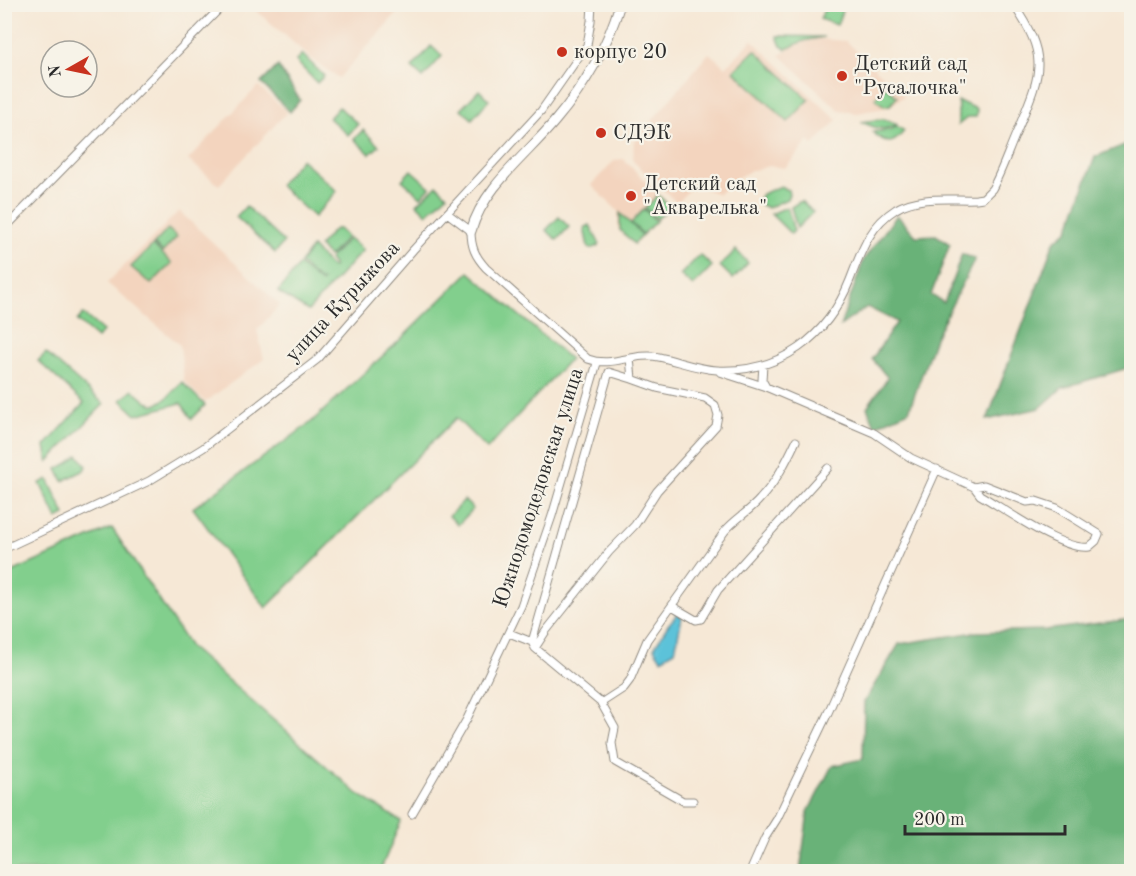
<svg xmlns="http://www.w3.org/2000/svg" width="1136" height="876" font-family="'Old Standard TT',serif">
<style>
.built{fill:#f3d4be}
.green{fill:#82cf8d;stroke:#567d5c;stroke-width:1.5}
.forest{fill:#69b278;stroke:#4a6e52;stroke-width:1.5}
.water{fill:#5cc2d9;stroke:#447682;stroke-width:1.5}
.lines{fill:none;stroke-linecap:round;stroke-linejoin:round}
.street-casing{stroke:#908a80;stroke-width:9}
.secondary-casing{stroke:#908a80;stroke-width:11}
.street{stroke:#fff;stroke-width:7}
.secondary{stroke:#fff;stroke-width:9}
.poi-dot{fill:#c8321e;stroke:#f7f3e8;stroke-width:2}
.labels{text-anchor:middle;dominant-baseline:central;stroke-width:4.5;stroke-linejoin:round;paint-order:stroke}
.poi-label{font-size:21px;fill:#2b2b2b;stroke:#f7f3e8;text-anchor:start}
.street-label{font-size:21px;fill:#2b2b2b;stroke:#f7f3e8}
</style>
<rect width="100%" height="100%" fill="#f7f3e8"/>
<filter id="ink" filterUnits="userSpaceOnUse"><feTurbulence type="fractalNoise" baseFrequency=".0167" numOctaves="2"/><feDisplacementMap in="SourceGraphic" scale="12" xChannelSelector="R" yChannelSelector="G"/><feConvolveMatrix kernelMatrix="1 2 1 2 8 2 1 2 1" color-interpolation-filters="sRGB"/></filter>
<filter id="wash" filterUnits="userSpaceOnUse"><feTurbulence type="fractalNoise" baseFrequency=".008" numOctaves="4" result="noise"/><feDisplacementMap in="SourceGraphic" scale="24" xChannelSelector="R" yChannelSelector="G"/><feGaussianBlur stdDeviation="1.35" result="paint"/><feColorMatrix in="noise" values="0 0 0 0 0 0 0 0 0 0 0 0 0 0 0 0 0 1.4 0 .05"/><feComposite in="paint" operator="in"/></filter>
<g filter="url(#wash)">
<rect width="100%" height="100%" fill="#f6e8d6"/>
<path class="built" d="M 250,5 L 404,5 L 339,78 L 318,64 Z
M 820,39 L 846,41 L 904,96 L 889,107 L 857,113 L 839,110 L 780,55 L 788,49 L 805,42 Z
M 752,40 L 837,120 L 813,145 L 809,141 L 785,168 L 769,166 L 750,171 L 733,180 L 719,194 L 693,185 L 677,203 L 633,161 L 634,142 L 709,53 L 726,67 Z
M 258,86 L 287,112 L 219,185 L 188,160 Z
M 623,159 L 671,206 L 634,245 L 618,229 L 618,211 L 591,185 L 615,160 Z
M 179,211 L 280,305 L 257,330 L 264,359 L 205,402 L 184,381 L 180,345 L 107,283 Z"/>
<path class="green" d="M 826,5 L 844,5 L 837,25 L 820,19 Z
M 777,36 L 824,37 L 804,41 L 786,49 L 781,46 Z
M 431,46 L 442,56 L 423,78 L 412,68 Z
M 755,50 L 809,100 L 788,122 L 734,71 Z
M 302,54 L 324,76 L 317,83 L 296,61 Z
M 886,86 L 897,97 L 890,105 L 884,106 L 875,98 Z
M 479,90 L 489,100 L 472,119 L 461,109 Z
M 958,101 L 977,109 L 976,117 L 968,117 L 958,125 Z
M 339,107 L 358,124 L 348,135 L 329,118 Z
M 884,119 L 897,124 C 883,133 875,127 861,122 Z
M 897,126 L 904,131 C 891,148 886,143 872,132 L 890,130 Z
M 363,130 L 379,146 L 370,154 L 354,139 Z
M 301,159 L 337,191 L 314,217 L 279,185 Z
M 411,170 L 430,187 L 421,197 L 402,180 Z
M 437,185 L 447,195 L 427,214 L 417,204 Z
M 781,186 L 788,190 L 789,194 L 787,199 L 768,208 L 761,205 L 759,199 L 762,194 Z
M 658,195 L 670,207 L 657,219 L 645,208 Z
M 801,201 L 813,212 L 797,228 L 791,207 Z
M 246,206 L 284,242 L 275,253 L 236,217 Z
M 787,207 L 794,231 L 791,234 L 771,214 Z
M 644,209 L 656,221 L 643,234 L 631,223 Z
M 620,213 L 642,235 L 634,244 L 620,230 Z
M 559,217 L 569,227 L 557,240 L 546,230 Z
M 590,225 L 599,243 L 598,246 L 590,249 L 588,247 L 584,228 Z
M 168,229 L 177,237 L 163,252 L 154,244 Z
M 335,229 L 339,229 L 347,237 L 331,255 L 328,256 L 319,246 Z
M 349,238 L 363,250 L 308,311 L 278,292 L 299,265 L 321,283 L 323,280 L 321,282 L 300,263 L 312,247 L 332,268 L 334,266 L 329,259 Z
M 153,245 L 172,263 L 151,284 L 131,267 Z
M 736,250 L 748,263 L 733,279 L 720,266 Z
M 700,255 L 712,266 L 693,286 L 680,275 Z
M 469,272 L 570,359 L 487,449 L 456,418 L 266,608 L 193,508 L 309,424 L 402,338 Z
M 83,314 L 103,331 L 97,338 L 77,321 Z
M 46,353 L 104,404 L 48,462 L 45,446 L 84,403 L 38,361 Z
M 182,382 L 205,405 L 192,419 L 181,403 L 136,415 L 121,400 L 133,390 L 147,402 L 156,405 L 167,398 Z
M 78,455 L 87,466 L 83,471 L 63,481 L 57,469 L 68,463 Z
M 48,479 L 65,515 L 57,519 L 40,483 Z
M 464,500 L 473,509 L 458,525 L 449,516 Z
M 112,528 L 190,647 L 358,794 L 401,821 L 380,871 L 5,871 L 5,575 Z"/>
<path class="forest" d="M 278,66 L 300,100 L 290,112 L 261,83 Z
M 1131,142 L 1131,367 L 1062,388 L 1040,408 L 987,420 L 1054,242 L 1068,230 L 1095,157 Z
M 897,215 L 916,236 L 936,235 L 950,244 L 931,295 L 944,303 L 962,254 L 975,259 L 935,338 L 909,411 L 875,426 L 867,407 L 888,378 L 872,359 L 897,322 L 867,307 L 840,326 L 864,259 Z
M 1131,619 L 1131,871 L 800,871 L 808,812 L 832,766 L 863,759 L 864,702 L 899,644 L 976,632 L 1045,630 Z"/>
<path class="water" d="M 678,613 L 682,617 L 675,651 L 661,659 L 654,648 L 668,625 Z"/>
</g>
<g filter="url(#ink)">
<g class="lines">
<g class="street-casing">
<path id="street" d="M 447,213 L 471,231 C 471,247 475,256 486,268 L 588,359 C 612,368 634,352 659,357 C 678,361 697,369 717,370 C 780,373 827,338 850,280 C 861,252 869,226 896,209 C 920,195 950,200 976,199 L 983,198 L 992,189 C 1002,171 1009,149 1018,129 C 1041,73 1050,58 1013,4
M 4,229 L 224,4
M 630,358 L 632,379 L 609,372 L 532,642 L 535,648 L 601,703 L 615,728 L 612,743 L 615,762 L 683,801 L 693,801
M 763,365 L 762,380 L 766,387
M 720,372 L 766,387 L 874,433 L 911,458 L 974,487 L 980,495 C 1005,509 1062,551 1089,547 L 1096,541 L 1099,534 L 1057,508 L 1036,501 L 1027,502 L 984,485 L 974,487
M 4,549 L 149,481 L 203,448 L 318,359 L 413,250 L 541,111 L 587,45 L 591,21 L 592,4
M 672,606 L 696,620 L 701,619 L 718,590 L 828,468
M 509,633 L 532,642
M 535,648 L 546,631 L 609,552 L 635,525 L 657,491 L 716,426 L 718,415 L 715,405 L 705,398 L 657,388 L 632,379
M 601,703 L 624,688 L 630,680 L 647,640 L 725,531 C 735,519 750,511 760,499 C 776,482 786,462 796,441
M 412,814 L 467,719 L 521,606 L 552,516 L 597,363
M 750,872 L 765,838 L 777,819 L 827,715 L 937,469"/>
</g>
<g class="secondary-casing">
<path id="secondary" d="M 471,231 C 484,186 526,156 555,121 C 584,87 607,48 620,4"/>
</g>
<use href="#street" class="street"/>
<use href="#secondary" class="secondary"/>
</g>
</g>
<g class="poi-dot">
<circle cx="562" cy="52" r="6"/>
<circle cx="842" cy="76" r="6"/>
<circle cx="601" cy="133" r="6"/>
<circle cx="631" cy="196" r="6"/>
</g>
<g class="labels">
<g class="poi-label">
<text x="574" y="52">корпус 20</text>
<text x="854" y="64">Детский сад<tspan x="854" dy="24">"Русалочка"</tspan></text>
<text x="613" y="133">СДЭК</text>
<text x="643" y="184">Детский сад<tspan x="643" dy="24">"Акварелька"</tspan></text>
</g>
<g class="street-label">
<text transform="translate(343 302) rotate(-47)">улица Курыжова</text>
<text transform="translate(539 488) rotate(-72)">Южнодомодедовская улица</text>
</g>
</g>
<rect width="1136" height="876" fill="none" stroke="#f7f3e8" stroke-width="24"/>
<g transform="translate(69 69) rotate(261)"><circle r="28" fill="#f7f3e8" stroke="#a5a39c" stroke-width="1.5"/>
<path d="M0-4.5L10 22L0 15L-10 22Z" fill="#c8321e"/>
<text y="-9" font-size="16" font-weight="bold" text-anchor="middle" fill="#2b2b2b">N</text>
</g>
<path d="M905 825v9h160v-9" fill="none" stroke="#2b2b2b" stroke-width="3"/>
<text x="914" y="825" font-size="18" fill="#2b2b2b" stroke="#f7f3e8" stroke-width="4.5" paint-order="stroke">200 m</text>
</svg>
